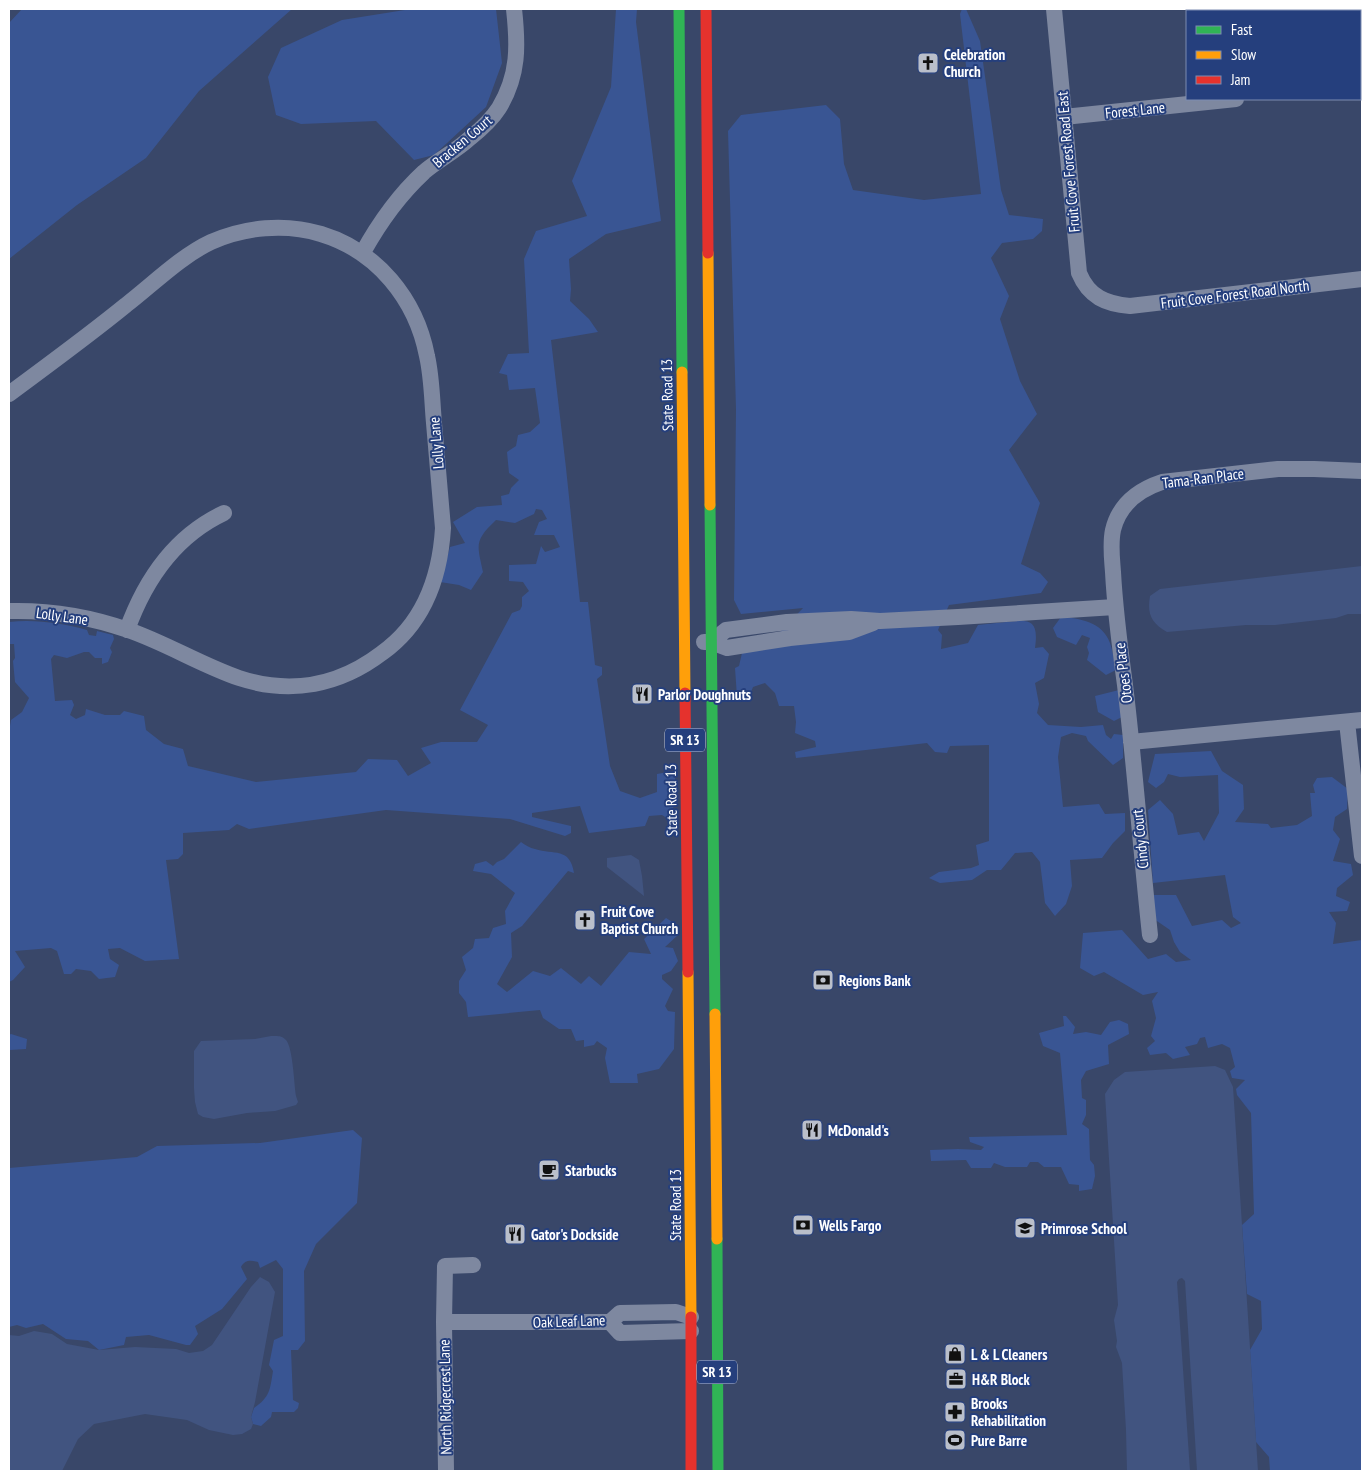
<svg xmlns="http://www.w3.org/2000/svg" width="1371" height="1480" font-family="'PT Sans Narrow',sans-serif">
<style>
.green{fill:#395593}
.water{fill:#415480}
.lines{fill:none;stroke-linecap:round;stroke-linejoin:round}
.street{stroke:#7e88a0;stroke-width:16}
.fast{stroke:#30b455;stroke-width:11}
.slow{stroke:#ff9f0a;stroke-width:11}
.jam{stroke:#e5322d;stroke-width:11}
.labels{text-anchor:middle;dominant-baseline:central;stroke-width:4;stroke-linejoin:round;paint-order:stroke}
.shield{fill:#253f7d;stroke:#bec5d8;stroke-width:1}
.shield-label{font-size:14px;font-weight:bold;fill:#fff}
.poi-label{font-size:15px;font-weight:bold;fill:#fff;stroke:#253f7d;text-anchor:start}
.street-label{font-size:15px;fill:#fff;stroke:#253f7d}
</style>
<rect width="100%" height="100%" fill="#394769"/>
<path class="green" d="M 22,9 L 292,9 L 199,91 L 146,158 L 77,205 L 9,259 L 9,23 Z
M 411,9 L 496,9 L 502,63 L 486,107 L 434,155 L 414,160 L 376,121 L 301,124 L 276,115 L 268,77 L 281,48 L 342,20 Z
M 616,9 L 637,9 L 636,22 L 661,221 L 606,234 L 569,259 L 571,289 L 570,301 L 589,319 L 598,332 L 551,340 L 566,468 L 580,602 L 588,602 L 595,665 L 602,667 L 602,675 L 597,679 L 610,766 L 620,791 L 640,798 L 657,792 L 657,774 L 668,772 L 675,772 L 675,801 L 670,820 L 662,815 L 649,816 L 645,826 L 589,833 L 580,806 L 532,813 L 532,817 L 571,826 L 571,833 L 565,836 L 510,819 L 386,810 L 249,829 L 237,824 L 229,830 L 183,833 L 183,854 L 178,859 L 166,860 L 179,959 L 145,961 L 120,948 L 108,949 L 110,959 L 119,965 L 115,977 L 99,979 L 91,971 L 76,969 L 71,974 L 64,974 L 57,951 L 51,948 L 15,951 L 25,967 L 13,980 L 9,982 L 9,732 L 11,720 L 22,712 L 29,698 L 15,682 L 13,661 L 15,658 L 14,644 L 9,644 L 9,622 C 34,619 62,623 87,630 L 89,635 L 96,636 L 97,631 L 113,635 L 114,639 L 110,648 L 112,652 L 108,662 L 102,664 L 102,658 L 95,658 L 89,652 L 84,652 L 67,658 L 54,655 L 51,659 L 55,701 L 72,700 L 74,705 L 70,715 L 76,719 L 85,715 L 86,709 L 105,715 L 120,715 L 124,711 L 144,716 L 146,730 L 164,744 L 183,749 L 188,766 L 256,782 L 356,772 L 368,759 L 397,760 L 408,776 L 431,763 L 421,748 L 441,742 L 477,742 L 488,725 L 460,710 L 512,613 L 520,610 L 522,606 L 522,597 L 529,591 L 523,582 L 509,581 L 509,565 L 536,564 L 541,546 L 545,552 L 560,547 L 554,535 L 534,535 L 539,522 L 547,519 L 542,510 L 536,509 L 534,514 L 515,523 L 496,520 C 474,541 477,544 483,572 L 471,590 L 459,585 L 440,582 L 450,547 L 465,543 L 453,522 L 477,507 L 502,505 L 501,496 L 509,494 L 511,488 L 519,480 L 509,473 L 507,452 L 516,446 L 518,435 L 530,432 L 540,423 L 535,388 L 509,390 L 507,375 L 499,373 L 508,354 L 529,353 L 524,259 L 536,231 L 587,216 L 572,181 L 611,87 Z
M 962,9 L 966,9 L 980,41 L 1001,190 L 1009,215 L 1043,219 L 1042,231 L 1033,239 L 1002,243 L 991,258 L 1009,296 L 1000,319 L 1020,381 L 1037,414 L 1009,450 L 1040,503 L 1021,564 L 1040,573 L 1048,582 L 1041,593 L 949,605 L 938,630 L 942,635 L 941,649 L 968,643 L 978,625 C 987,624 997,623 1006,622 C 1030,619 1039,620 1035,648 L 1043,647 L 1049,654 L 1044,678 L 1035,683 L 1039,704 L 1037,713 L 1048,725 L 1081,727 L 1103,725 L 1106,735 L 1111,739 L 1114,734 L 1123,735 L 1123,758 L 1113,765 L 1088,741 L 1086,736 L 1072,733 L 1061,737 L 1058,757 L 1063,807 L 1099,804 L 1105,814 L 1125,813 L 1125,831 L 1113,843 L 1102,858 L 1070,860 L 1072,886 L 1066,904 L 1055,916 L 1045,903 L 1040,862 L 1032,852 L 1015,853 L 1001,870 L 987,870 L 972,880 L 940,883 L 929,878 L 939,872 L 971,868 L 979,865 L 976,845 L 989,841 L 989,745 L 950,746 L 947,753 L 935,752 L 927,743 L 796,758 L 795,752 L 816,747 L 815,741 L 795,733 L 796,722 L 794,706 L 779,706 L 775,693 L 765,683 L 753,687 L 749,697 L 737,697 L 735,668 L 739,666 L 742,653 L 763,650 L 803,608 L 741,614 L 734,600 L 736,409 L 728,131 L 741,115 L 826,105 L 840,119 L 844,164 L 853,190 L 924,200 L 981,194 L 960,14 Z
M 1061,617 C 1079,618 1103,622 1110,643 C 1113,651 1114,661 1116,670 L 1106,675 L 1087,660 L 1089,653 L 1087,647 L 1090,638 L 1082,635 L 1076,645 L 1057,637 L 1053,628 Z
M 1119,690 L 1122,717 L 1114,721 L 1098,712 L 1095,696 Z
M 1211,751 L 1222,771 L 1243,785 L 1244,809 L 1235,822 L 1268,824 L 1271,828 L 1297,825 L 1312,816 L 1310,793 L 1315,793 L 1313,785 L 1317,778 L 1332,777 L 1348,789 L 1347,809 L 1335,817 L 1333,830 L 1340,839 L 1333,861 L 1351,864 L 1353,875 L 1337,888 L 1336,896 L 1350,902 L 1347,911 L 1329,912 L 1336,923 L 1333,944 L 1362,940 L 1362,1471 L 1270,1471 L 1269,1457 L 1256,1442 L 1250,1350 L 1262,1329 L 1261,1301 L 1247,1294 L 1242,1225 L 1254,1214 L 1251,1113 L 1237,1095 L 1236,1089 L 1245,1080 L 1232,1078 L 1230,1071 L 1235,1067 L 1230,1048 L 1222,1044 L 1208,1048 L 1205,1037 L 1200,1038 L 1197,1044 L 1185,1047 L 1190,1055 L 1173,1059 L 1166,1053 L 1150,1055 L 1147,1048 L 1155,1041 L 1151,1036 L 1156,1018 L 1152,1001 L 1158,992 L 1143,995 L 1104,972 L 1094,976 L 1080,968 L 1083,933 L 1122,930 L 1148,959 L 1166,954 L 1176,962 L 1191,960 L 1180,952 L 1174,942 L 1170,930 L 1154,919 L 1153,895 L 1176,895 L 1192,926 L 1222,920 L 1231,928 L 1241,923 L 1233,917 L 1225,875 L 1153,883 L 1148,810 L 1160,800 L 1173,814 L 1178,835 L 1199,832 L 1204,841 L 1219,813 L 1218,775 L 1180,777 L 1168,774 L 1164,782 L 1156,788 L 1148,782 L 1155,754 Z
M 521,842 C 525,845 530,848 535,849 C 554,855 570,847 574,873 L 568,871 L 522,926 L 511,933 L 512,957 L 497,984 L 507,992 L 533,971 L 550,976 L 561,968 L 581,984 L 589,976 L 601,986 L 629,952 L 651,954 L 644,939 L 666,918 L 674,923 L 678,935 L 665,947 L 673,948 L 678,961 L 671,971 L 662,975 L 662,979 L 673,989 L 665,1006 L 668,1011 L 675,1012 L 674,1049 L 659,1069 L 637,1074 L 638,1083 L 610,1083 L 605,1058 L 607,1048 L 597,1041 L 594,1045 L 584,1047 L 584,1040 L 576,1041 L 571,1029 L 559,1029 L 543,1018 L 540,1010 L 468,1017 L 466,1002 L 459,993 L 459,981 L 466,970 L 462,957 L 473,948 L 475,939 L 489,938 L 493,928 L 506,924 L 505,911 L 515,893 L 491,874 L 473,871 L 475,864 L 486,861 L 493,866 L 497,862 L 504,859 Z
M 1063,1016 L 1066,1016 L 1075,1027 L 1073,1034 L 1086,1032 L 1101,1035 L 1110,1022 L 1119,1020 L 1128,1024 L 1129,1034 L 1108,1045 L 1109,1064 L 1086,1071 L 1081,1080 L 1082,1098 L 1086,1100 L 1086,1115 L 1082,1124 L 1089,1129 L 1090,1160 L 1094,1165 L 1095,1176 L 1092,1189 L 1079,1191 L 1079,1185 L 1069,1184 L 1061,1167 L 1044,1167 L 1038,1162 L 1030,1162 L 1027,1167 L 1005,1167 L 994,1163 L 991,1168 L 971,1168 L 966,1160 L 931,1161 L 930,1150 L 958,1149 L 981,1150 L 984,1147 L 970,1142 L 969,1137 L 1067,1135 L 1060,1053 L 1043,1046 L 1039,1033 L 1064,1026 Z
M 11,1034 L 27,1039 L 26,1049 L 10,1050 L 9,1079 L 9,1035 Z
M 353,1130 L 362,1138 L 357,1203 L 316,1244 L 304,1271 L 305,1341 L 298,1350 L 291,1350 L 293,1400 L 299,1403 L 298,1408 L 294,1412 L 272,1412 L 271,1417 L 261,1426 L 253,1424 L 251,1417 L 254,1408 C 270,1397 270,1390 273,1371 L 269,1365 L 274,1340 L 283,1336 L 283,1269 L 276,1260 L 260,1268 L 258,1262 C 250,1260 245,1260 241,1267 L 247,1279 L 222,1309 L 195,1326 L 198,1334 L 190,1345 L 186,1345 L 149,1335 L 126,1337 L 124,1345 L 99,1350 L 88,1341 L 66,1339 L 43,1324 L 26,1328 L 17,1325 L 9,1327 L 9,1168 L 137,1157 L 157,1146 L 260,1143 Z"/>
<path class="water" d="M 1362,566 L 1362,614 L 1348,614 L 1336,618 L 1275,625 L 1246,625 L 1167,632 C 1151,623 1147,614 1150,596 L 1160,589 Z
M 631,855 L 639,860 L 642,876 L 644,896 L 607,867 L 607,858 Z
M 271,1036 C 276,1036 282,1035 286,1040 C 293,1048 294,1084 296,1096 L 298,1102 L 296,1105 L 275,1111 L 247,1113 L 214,1119 L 203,1117 L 198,1114 L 195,1102 L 194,1088 L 194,1051 L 201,1041 L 255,1039 Z
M 1215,1066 L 1225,1070 L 1233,1087 L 1258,1471 L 1197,1471 L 1185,1281 L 1182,1278 L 1179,1279 L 1177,1282 L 1190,1471 L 1127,1471 L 1126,1430 L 1122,1363 L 1116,1347 L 1117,1341 L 1114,1320 L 1118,1305 L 1105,1094 L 1114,1080 L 1125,1072 Z
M 260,1277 L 269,1282 L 275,1292 L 255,1402 L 251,1417 L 253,1424 L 251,1429 L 242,1434 L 233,1435 L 209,1430 L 187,1420 L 145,1414 L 94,1424 L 78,1439 L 62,1471 L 9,1471 L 9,1335 L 19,1336 L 34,1331 L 52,1334 L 67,1344 L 99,1350 L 135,1347 L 176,1349 L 189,1353 L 203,1351 L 212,1345 L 251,1287 Z"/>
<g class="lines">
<path class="street" d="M 1054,9 L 1079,273 C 1089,297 1106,304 1130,306 L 1362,279
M 1360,85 L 1362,84
M 1064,117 L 1236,99
M 362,254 C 379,223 398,196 424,172 C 438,160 456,151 470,138 C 480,130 492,119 499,108 C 519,75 518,45 514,9
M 9,394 C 48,365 88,336 126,305 C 152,285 181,256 211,242 C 245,227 285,223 321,234 C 377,251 416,299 427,356 C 432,378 432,401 434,423 C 437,458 440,493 443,528 C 440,578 424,623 382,653 C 340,685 291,695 239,678 C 201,665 166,643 128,630 C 91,617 48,610 9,611
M 127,630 C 145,580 175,536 224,513
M 704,642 L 711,642 L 727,648 L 790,638 L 849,632 L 873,623
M 711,642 L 726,630 L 787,622 L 851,619 L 880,621 L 958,617 L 1115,607
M 1347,722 L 1362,856
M 1131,742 L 1362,720
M 1150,935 C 1141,852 1135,768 1125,685 C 1120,648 1115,610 1113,572 C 1112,558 1110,544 1113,530 C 1119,505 1138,490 1162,482 L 1278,469 L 1314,469 L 1362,471
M 444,1322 L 610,1322 L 620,1313 L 676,1312 L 691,1317
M 610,1322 L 620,1333 L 691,1331
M 446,1471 L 444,1322 L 445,1266 L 473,1265"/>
<path class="fast" d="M 679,9 L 682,372
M 710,505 L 715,1014
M 717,1239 L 718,1471"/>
<path class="slow" d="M 708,253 L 710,505
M 682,372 L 685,693
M 688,972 L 691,1317
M 715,1014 L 717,1239"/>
<path class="jam" d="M 706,9 L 708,253
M 685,693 L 688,972
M 691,1317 L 691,1471"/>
</g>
<defs>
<g id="church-square" transform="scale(1.125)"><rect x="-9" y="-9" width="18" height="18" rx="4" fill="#babfca" stroke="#253f7d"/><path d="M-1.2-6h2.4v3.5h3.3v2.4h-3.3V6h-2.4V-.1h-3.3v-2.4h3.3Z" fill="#111"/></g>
<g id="restaurant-square" transform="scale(1.125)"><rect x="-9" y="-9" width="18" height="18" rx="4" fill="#babfca" stroke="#253f7d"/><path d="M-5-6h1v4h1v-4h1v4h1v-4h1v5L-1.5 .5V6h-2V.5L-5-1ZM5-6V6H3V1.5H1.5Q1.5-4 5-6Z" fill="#111"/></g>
<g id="bank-square" transform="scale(1.125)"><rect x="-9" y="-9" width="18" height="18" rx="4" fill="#babfca" stroke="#253f7d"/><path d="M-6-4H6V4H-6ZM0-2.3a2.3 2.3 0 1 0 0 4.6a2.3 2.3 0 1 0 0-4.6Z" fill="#111"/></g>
<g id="cafe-square" transform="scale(1.125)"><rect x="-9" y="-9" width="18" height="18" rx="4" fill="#babfca" stroke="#253f7d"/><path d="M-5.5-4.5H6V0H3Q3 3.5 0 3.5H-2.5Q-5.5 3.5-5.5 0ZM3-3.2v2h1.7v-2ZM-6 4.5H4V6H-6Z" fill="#111"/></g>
<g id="school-square" transform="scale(1.125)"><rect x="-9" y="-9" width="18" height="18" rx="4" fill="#babfca" stroke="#253f7d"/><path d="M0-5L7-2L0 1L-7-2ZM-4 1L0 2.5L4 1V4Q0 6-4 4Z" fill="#111"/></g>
<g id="shop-square" transform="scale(1.125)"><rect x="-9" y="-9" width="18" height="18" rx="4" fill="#babfca" stroke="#253f7d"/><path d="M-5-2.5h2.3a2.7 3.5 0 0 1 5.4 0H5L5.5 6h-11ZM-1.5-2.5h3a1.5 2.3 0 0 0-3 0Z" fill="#111"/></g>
<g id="office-square" transform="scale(1.125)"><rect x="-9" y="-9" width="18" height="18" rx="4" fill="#babfca" stroke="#253f7d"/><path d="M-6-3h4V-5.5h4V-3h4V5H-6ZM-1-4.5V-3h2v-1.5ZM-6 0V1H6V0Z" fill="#111"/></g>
<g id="pharmacy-square" transform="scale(1.125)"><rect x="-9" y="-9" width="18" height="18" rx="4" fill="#babfca" stroke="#253f7d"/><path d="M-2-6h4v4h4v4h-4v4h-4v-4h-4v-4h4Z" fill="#111"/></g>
<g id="stadium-square" transform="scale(1.125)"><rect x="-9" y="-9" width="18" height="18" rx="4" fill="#babfca" stroke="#253f7d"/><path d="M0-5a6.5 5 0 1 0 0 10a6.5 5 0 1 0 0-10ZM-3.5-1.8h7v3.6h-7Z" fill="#111"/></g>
</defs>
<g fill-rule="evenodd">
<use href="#church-square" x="928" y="63"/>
<use href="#restaurant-square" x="642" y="694"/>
<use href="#church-square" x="585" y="920"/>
<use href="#bank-square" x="823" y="980"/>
<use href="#restaurant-square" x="812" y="1130"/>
<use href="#cafe-square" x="549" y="1170"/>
<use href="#bank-square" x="803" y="1225"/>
<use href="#school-square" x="1025" y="1228"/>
<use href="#restaurant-square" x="515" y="1234"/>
<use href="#shop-square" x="955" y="1354"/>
<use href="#office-square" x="956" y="1379"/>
<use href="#pharmacy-square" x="955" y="1412"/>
<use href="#stadium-square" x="955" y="1440"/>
</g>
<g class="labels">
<g class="shield">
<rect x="665" y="728.5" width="40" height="23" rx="4"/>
<rect x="697" y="1360.5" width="40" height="23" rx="4"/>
</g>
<g class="shield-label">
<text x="685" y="740">SR 13</text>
<text x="717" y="1372">SR 13</text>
</g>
<g class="poi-label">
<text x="944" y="54">Celebration<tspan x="944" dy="17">Church</tspan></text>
<text x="658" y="694">Parlor Doughnuts</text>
<text x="601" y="911">Fruit Cove<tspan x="601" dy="17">Baptist Church</tspan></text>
<text x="839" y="980">Regions Bank</text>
<text x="828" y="1130">McDonald's</text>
<text x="565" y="1170">Starbucks</text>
<text x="819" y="1225">Wells Fargo</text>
<text x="1041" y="1228">Primrose School</text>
<text x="531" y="1234">Gator's Dockside</text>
<text x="971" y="1354">L &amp; L Cleaners</text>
<text x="972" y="1379">H&amp;R Block</text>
<text x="971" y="1403">Brooks<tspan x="971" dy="17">Rehabilitation</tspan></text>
<text x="971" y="1440">Pure Barre</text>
</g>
<g class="street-label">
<text transform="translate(1135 110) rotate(-6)">Forest Lane</text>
<text transform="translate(462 141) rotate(-40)">Bracken Court</text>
<text transform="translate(1068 162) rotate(-95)">Fruit Cove Forest Road East</text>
<text transform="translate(1235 294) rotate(-7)">Fruit Cove Forest Road North</text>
<text transform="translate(667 395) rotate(-91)">State Road 13</text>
<text transform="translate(436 443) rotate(-95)">Lolly Lane</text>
<text transform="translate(1203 478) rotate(-7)">Tama-Ran Place</text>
<text transform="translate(62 616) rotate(8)">Lolly Lane</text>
<text transform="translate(1123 673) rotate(-97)">Otoes Place</text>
<text transform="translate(671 800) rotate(-91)">State Road 13</text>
<text transform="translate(1140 839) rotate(-96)">Cindy Court</text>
<text transform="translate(675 1205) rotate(-90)">State Road 13</text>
<text transform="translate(569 1321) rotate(-2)">Oak Leaf Lane</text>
<text transform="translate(445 1397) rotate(-91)">North Ridgecrest Lane</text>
</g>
</g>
<rect width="1371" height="1480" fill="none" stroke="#ffffff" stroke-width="20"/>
<rect x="1186" y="10" width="175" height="90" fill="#253f7d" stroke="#7c8cb1"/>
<rect x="1196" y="26" width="25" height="8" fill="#30b455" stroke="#7c8cb1"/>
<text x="1231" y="35" font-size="15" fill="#ffffff">Fast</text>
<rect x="1196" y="51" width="25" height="8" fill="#ff9f0a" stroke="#7c8cb1"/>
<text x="1231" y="60" font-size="15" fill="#ffffff">Slow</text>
<rect x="1196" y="76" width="25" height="8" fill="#e5322d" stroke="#7c8cb1"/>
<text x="1231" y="85" font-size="15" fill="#ffffff">Jam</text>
</svg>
